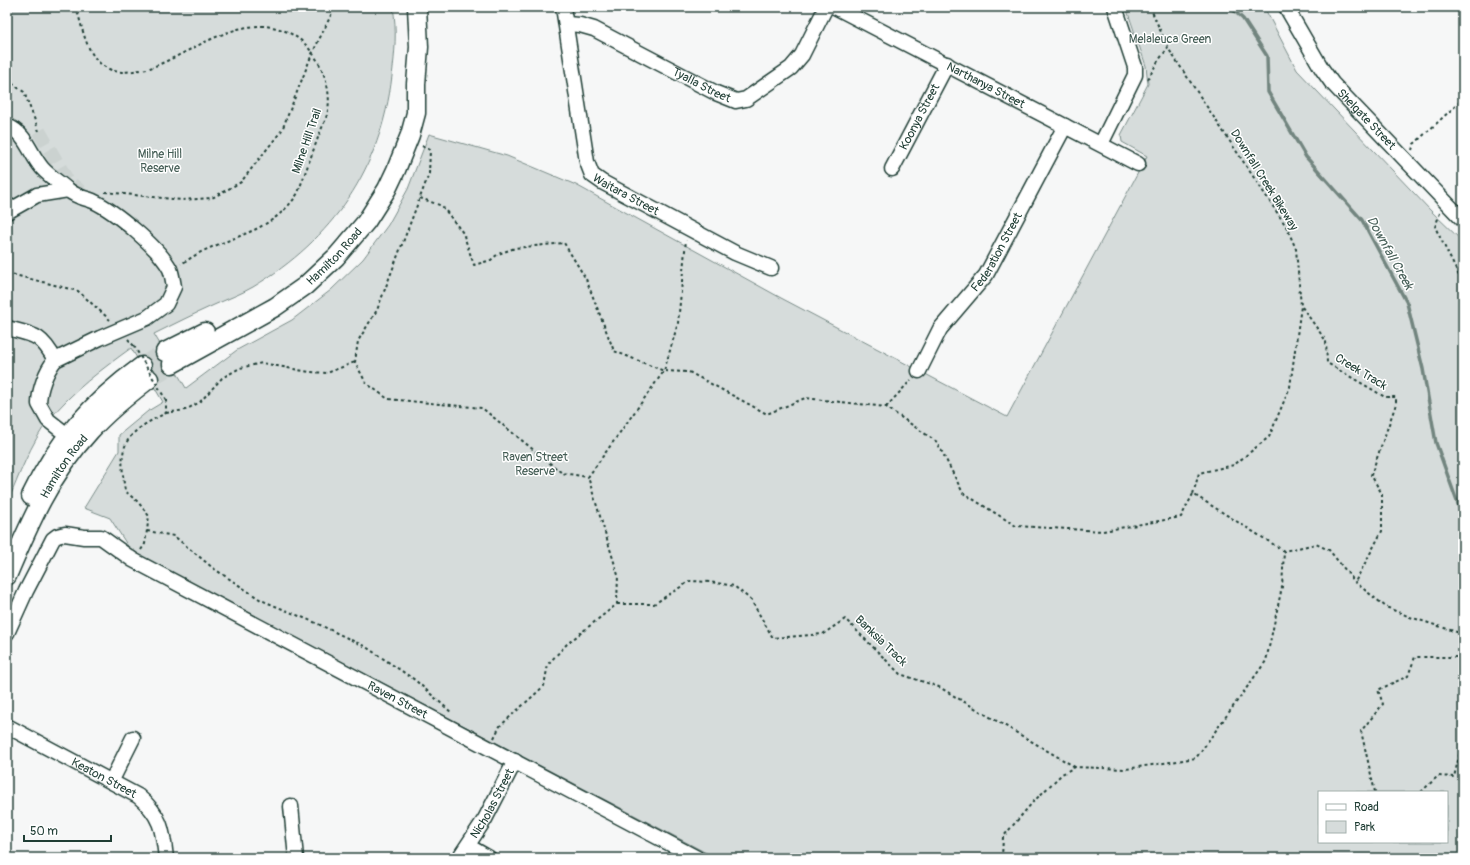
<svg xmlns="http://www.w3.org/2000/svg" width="1470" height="865" font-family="Pangolin,sans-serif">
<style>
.green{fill:#d6dcdb;stroke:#7a8c88;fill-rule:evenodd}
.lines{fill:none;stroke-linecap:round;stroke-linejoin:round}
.stream{stroke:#72857f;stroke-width:3.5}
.minor-tunnel{stroke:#cbd2d0;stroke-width:14;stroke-dasharray:14 7;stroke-linecap:butt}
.major-tunnel{stroke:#cbd2d0;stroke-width:18;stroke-dasharray:18 9;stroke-linecap:butt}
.minor-casing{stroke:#1f3d34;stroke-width:17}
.major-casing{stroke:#1f3d34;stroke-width:21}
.path{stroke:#1f3d34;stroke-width:2;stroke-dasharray:3 3;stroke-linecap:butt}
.minor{stroke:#fff;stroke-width:14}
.major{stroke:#fff;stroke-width:18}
.path-bridge{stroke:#1f3d34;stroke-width:2;stroke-dasharray:3 3;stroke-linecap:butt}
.labels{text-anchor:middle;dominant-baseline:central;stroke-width:3;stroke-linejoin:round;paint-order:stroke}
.park-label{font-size:12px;fill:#445d55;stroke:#fff}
.street-label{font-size:12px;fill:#1f3d34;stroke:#fff}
.water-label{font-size:13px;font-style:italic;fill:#49615a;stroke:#fff}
</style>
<rect width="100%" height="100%" fill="#f6f7f7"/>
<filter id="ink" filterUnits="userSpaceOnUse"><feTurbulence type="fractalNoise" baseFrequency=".025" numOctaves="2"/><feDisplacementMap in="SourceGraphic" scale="8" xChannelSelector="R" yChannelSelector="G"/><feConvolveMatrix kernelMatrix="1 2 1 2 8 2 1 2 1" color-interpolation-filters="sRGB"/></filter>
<g filter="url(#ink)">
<path class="green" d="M 7,7 L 393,7 C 397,30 395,53 392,76 C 381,169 333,239 253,287 C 241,294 227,299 214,305 C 194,314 174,324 154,334 L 186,388 L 237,350 L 292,320 L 331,290 L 363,259 L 388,225 L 408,189 L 429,134 L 507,156 L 576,185 L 781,298 L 1007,417 L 1147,156 L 1122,142 L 1121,135 L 1148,84 L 1146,66 L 1126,7 L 1264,7 L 1297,70 L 1431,211 L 1463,242 L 1463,858 L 716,858 L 131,551 L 110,518 L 84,508 L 119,451 L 119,435 L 148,411 L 163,402 L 131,348 C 102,369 71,392 49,420 C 31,442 18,478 7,504 ZM 1319,792 L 1447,792 L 1447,842 L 1319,842 Z"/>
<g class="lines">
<path class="stream" d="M 1230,7 L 1243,19 L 1267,56 L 1268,92 L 1306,157 L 1362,220 L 1407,303 L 1423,369 L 1436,443 L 1463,518"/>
<path class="minor-tunnel" d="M 39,131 L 67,180 L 81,192"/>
<path class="major-tunnel" d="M 142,366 L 165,352
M 149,379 L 172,364"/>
<g class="minor-casing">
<g id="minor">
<path id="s1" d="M 563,7 L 587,162 L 592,175 L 602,182 L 735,253 L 771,268"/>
<path id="s2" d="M 835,7 L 1138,164"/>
<path id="s3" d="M 1286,7 L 1322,69 L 1332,83 L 1463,220"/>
<path id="s4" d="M 566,24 L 580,25 L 594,29 L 716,93 L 736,101 L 746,99 L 791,68 L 802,55 L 826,7"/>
<path d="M 7,126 C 27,134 29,153 42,168 C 49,176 60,183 68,190 L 37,195 L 7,212"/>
<path d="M 1101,144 L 1135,75 L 1135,67 L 1115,7"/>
<path id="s5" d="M 892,169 L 947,64"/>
<path d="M 68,190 C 78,198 83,197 93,201 C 115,211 159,248 170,269 C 172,274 173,281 174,287 L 166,304 L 147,318 L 100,338 L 55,360 C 46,371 39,390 39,404 L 48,420 L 76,442"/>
<path d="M 7,328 C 34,335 41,334 55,360"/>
<path id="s6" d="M 919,371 L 940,329 L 986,275 L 1065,126"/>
<path id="s7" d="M 7,633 L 26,591 L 53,539 L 57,536 L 65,534 L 84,537 L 101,537 L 133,560 L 697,858"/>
<path id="s8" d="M 7,726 L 138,796 C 161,815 163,830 166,858"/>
<path d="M 112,780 L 133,738"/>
<path d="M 291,806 L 296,858"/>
<path d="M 466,855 L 468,846 L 489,858"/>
<path id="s9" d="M 459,858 L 485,819 L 515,761"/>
</g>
</g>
<g class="major-casing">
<g id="major">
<path d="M 165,352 L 205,332"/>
<path id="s10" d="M 172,364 L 275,307 L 305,286 L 336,257 L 366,222 L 387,189 L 396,170 L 410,135 L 416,113 L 416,84 L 419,47 L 417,7"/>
<path d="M 31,496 C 56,442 94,400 142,366"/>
<path id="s11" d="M 7,576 C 29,524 51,473 90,431 C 108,411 128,395 149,379"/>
</g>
</g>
<path class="path" d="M 76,7 C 83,28 86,59 109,69 C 117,73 124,72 133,71 C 138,70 145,70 150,68 C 200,50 254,0 304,43 C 320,59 332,86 328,110 C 327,118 322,127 319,135 C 312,154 305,173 298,193 C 275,229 240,234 203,251 C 195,255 188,260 181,264
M 1150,7 L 1168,48 L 1286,226 L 1296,249 L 1301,306 L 1290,387 L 1269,437 L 1234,465 L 1199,473 L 1193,494 L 1284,551 L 1316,544 L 1329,550 L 1355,582 L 1386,607 L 1410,617 L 1463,634
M 1148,79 L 1158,61 L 1168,48
M 7,80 L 24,92 L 39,131
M 422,146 L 430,150 L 429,174 L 377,310 L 358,341 L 355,362 L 366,383 L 388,399 L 482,408 L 562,473 L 588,477
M 1412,150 L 1414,144 L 1463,99
M 105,192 L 182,200 L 212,198 L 241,182 L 282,130 L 312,54 L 335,7
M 420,198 L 442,206 L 463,233 L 474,265 L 491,260 L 498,254 L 515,248 L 564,243 L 586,279 L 614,351 L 664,371 L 689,372 L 767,414 L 805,398 L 886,407 L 937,442 L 963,493 L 1016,526 L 1103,531 L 1181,517 L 1193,494
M 1440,213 L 1435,227 L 1463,284
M 7,273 L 78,291 L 110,320
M 1302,307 L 1326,341 L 1327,363 L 1385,397 L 1396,397 L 1396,404 L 1371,475 L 1382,494 L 1382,531 L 1355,582
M 128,339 L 134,346
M 886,407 L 911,380
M 166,413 L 185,410 L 200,402 L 222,378 L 240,368 L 262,363 L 309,372 L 327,373 L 355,362
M 147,531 L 174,536 L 213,568 L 261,600 L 316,623 L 366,647 L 415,680 L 452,713
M 141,550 L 145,544 L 149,516 L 138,502 L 125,491 C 118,444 123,434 166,413 L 166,400
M 617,604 L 654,604 L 690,581 L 710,582 L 734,586 L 751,600 L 773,638 L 823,634 L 845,619 L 900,674 L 939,687 L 1075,767
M 494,738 L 500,726 L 544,686 L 548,664 L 567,644 L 617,604 L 618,575 L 588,477 L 664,371 L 678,323 L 686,240
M 1375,792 L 1361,731 L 1383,704 L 1378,690 L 1408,676 L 1415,657 L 1463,657
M 1421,792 L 1438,776 L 1454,777 L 1463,740
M 1002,858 L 1003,837 L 1033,802 L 1062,774 L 1075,767 L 1126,769 L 1196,758 L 1266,661 L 1282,587 L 1284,551"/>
<use href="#minor" class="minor"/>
<use href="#major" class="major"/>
<path class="path-bridge" d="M 134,346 L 166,400"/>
</g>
</g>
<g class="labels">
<g class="park-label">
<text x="1170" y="39">Melaleuca Green</text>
<text x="160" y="154">Milne Hill<tspan x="160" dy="14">Reserve</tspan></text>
<text x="535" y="457">Raven Street<tspan x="535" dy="14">Reserve</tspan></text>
</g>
<g class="street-label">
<text stroke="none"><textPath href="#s4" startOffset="150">Tyalla Street</textPath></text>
<text stroke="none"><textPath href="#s2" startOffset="170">Narthanya Street</textPath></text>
<text stroke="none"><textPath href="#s5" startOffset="59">Koonya Street</textPath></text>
<text stroke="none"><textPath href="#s3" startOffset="139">Shelgate Street</textPath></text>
<text transform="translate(307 141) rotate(-71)">Milne Hill Trail</text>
<text transform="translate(1264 180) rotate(58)">Downfall Creek Bikeway</text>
<text stroke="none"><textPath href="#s1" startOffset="210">Waitara Street</textPath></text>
<text stroke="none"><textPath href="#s6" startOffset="143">Federation Street</textPath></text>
<text stroke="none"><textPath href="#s10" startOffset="196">Hamilton Road</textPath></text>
<text transform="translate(1361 372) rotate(31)">Creek Track</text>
<text stroke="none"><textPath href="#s11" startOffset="124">Hamilton Road</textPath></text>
<text transform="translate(881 641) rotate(44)">Banksia Track</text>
<text stroke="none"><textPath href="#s7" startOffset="493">Raven Street</textPath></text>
<text stroke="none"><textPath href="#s8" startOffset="110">Keaton Street</textPath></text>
<text stroke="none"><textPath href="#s9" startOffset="64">Nicholas Street</textPath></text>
</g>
<g class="water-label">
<text transform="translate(1390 253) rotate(61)">Downfall Creek</text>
</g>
</g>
<rect width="1470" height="865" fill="none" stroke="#fff" stroke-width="24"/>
<rect x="12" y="12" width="1446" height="841" fill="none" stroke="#1f3d34" stroke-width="1.5" filter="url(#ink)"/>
<rect x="1318" y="791" width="130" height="52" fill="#ffffff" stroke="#a5b1ae"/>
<rect x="1326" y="804" width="20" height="6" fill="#ffffff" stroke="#a5b1ae"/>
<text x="1354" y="811" font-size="12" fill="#1f3d34">Road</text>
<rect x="1326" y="821" width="20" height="12" fill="#d6dcdb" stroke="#a5b1ae"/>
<text x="1354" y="831" font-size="12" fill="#1f3d34">Park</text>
<path d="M24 835v6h87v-6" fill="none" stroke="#1f3d34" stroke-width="2"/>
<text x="30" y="835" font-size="12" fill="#1f3d34" stroke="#ffffff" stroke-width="3" paint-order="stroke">50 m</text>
</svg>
